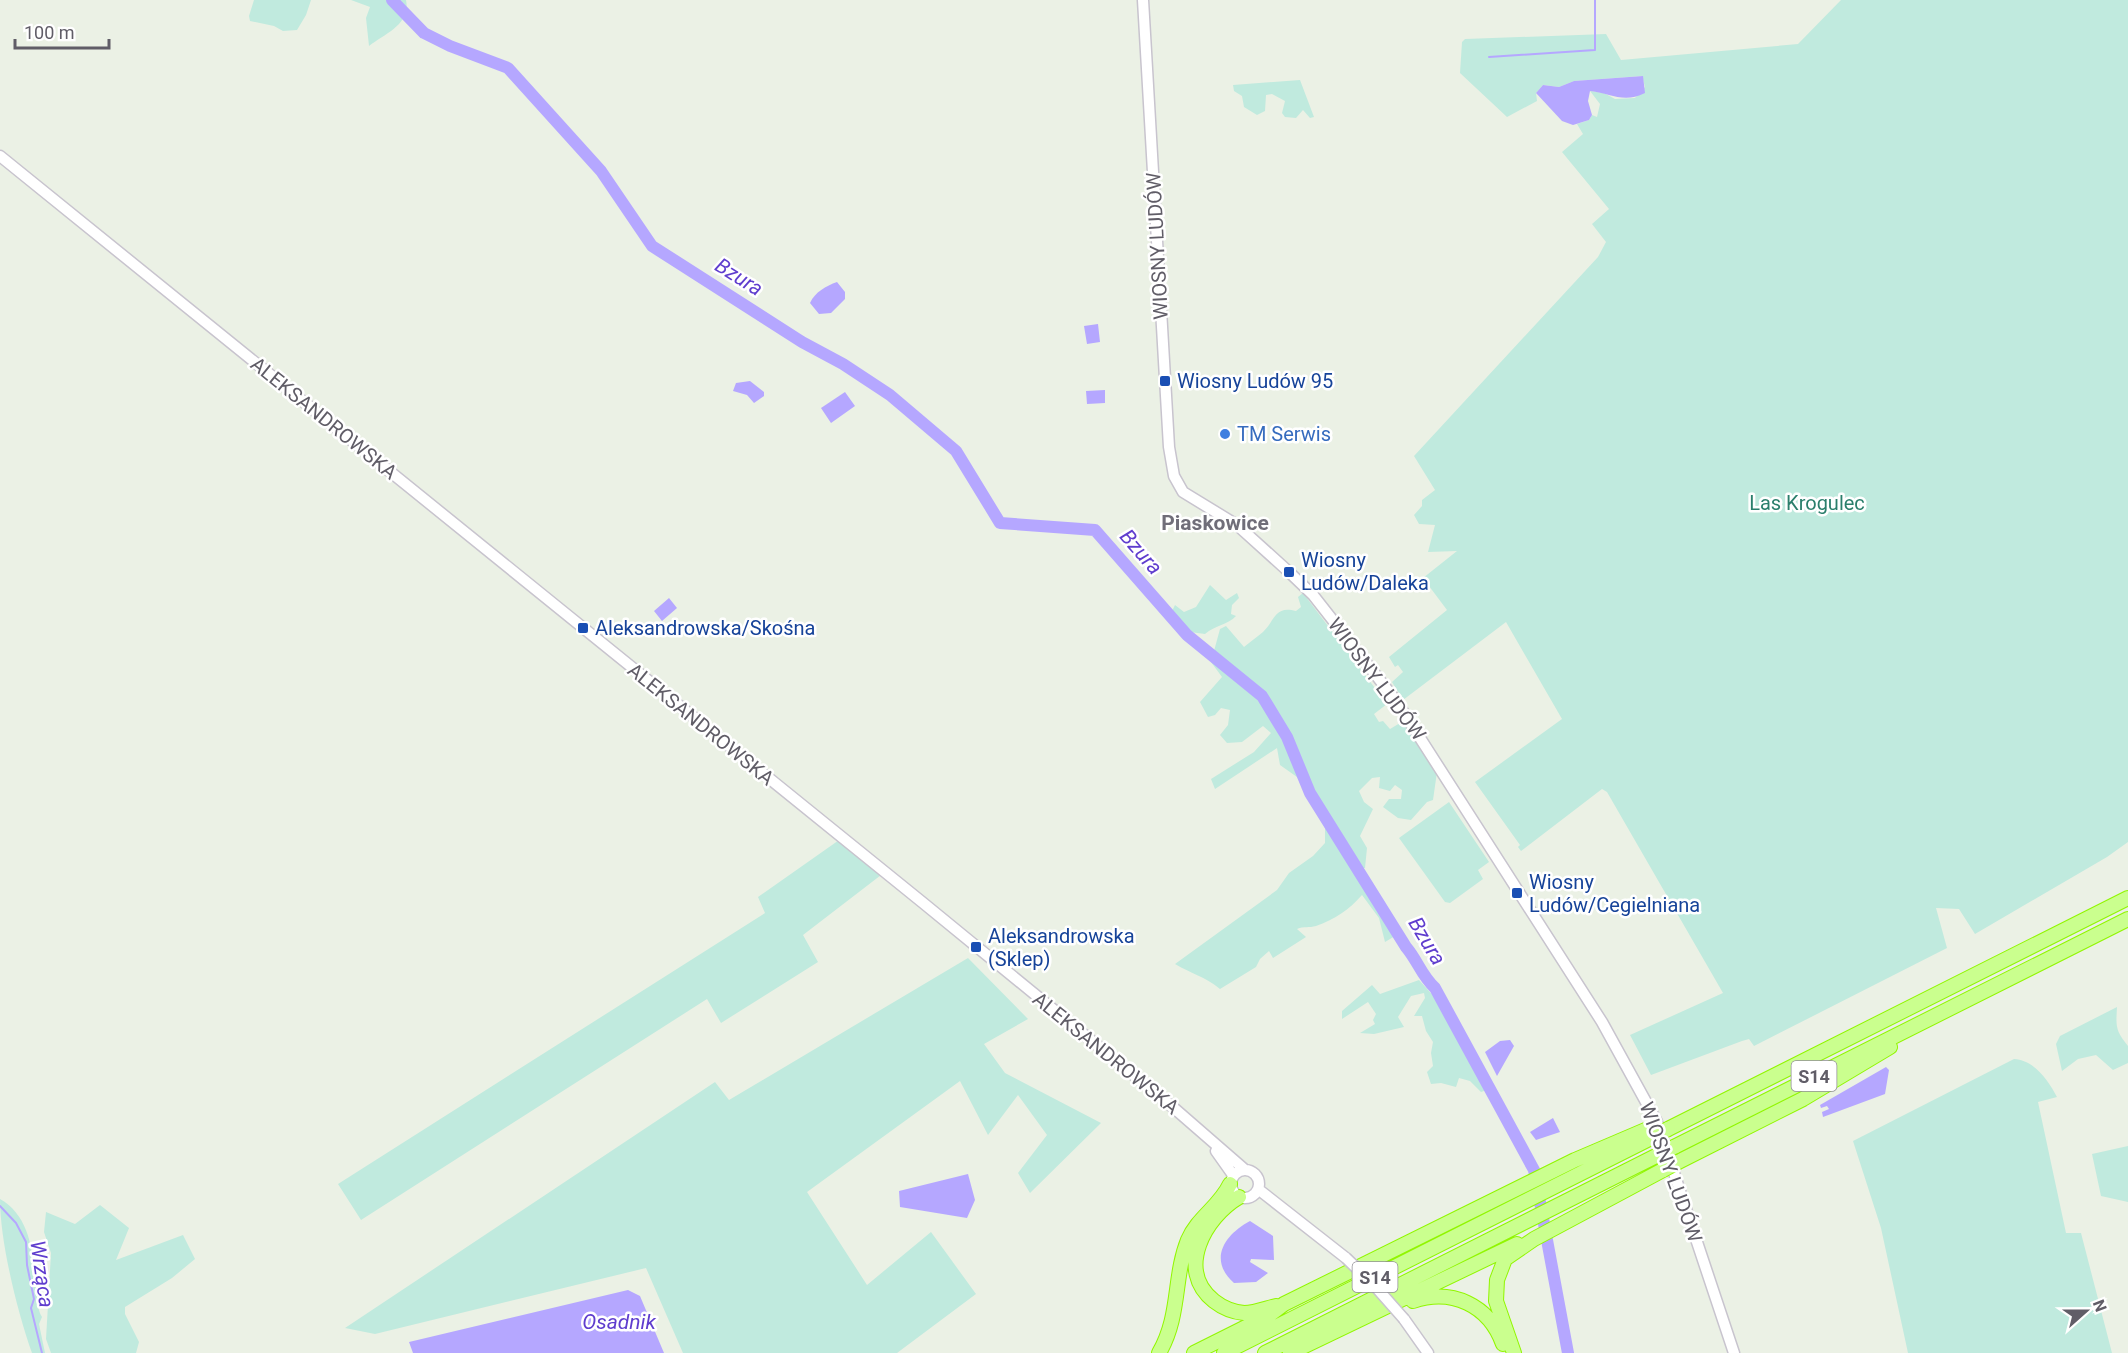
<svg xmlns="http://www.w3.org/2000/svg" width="2128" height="1353" font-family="Roboto,sans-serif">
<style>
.green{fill:#c0eade}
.water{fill:#b5a7ff}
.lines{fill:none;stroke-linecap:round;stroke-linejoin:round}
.stream{stroke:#b5a7ff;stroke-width:2}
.river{stroke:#b5a7ff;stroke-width:12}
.secondary-casing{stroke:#c8c4ce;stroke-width:13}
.highway-casing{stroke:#91f600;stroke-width:16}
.secondary{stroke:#fff;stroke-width:10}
.highway{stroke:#caff8e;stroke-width:14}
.secondary-bridge-casing{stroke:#c8c4ce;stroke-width:13;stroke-linecap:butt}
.highway-bridge-casing{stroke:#91f600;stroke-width:16;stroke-linecap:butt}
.secondary-bridge{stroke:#fff;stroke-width:10}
.highway-bridge{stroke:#caff8e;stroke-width:14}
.transit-dot{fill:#1a4fb4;stroke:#fff;stroke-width:2}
.shop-dot{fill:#3f7fe0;stroke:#fff;stroke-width:2}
.labels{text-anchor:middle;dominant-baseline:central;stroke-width:5;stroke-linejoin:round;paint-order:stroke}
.shield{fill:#fff;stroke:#908e95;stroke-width:1.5}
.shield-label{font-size:18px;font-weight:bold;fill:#605d67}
.street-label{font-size:20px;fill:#605d67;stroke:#fff}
.transit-label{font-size:20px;fill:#164399;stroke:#fff;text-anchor:start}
.shop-label{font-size:20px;fill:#366cbe;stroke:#fff;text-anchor:start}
.park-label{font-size:20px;fill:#2b7f6c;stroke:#fff}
.water-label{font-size:21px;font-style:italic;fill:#5f3dce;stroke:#fff}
.neighbourhood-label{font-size:21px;font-weight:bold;fill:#706e79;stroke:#fff}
</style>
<rect width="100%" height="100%" fill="#ebf1e5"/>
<path class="green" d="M 254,0 L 311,0 L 306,15 L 297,30 L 283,31 L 274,26 L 250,21 L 249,16 Z
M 351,0 L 406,0 C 411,24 386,33 369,46 L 366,18 L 370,7 Z
M 1841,0 L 2128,0 L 2128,842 L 2107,857 L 1975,934 L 1959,909 L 1936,908 L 1947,948 L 1754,1046 L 1749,1039 L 1742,1041 L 1651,1075 L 1630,1035 L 1723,993 L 1607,792 L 1602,789 L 1521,851 L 1518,847 L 1520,845 L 1475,782 L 1562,719 L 1506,622 L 1403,700 L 1392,682 L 1403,672 L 1398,665 L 1395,667 L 1389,657 L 1447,610 L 1423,578 L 1457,551 L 1428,552 L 1435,525 L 1419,524 L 1414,515 L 1422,506 L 1422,500 L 1435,490 L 1414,456 L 1598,257 L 1606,242 L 1592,224 L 1609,209 L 1562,152 L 1583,134 L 1577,124 L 1589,120 L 1592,115 L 1597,117 L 1600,104 L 1590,91 L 1604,93 L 1615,99 L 1635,98 L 1645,87 L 1642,76 L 1574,81 L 1559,87 L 1543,85 L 1536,93 L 1537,101 L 1507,117 L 1460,73 L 1462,42 L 1465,39 L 1606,34 L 1621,60 L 1798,44 Z
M 1300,80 L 1314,117 L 1310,118 L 1303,110 L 1296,118 L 1285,117 L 1282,113 L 1285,101 L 1272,94 L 1266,95 L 1265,111 L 1257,115 L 1244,107 L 1242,96 L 1234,91 L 1233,85 Z
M 1210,585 L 1226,600 L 1237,593 L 1239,598 L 1232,605 L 1231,614 L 1236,616 C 1228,625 1215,625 1205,634 L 1190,632 L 1172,611 L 1175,605 L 1184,612 L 1196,607 Z
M 1303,593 L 1387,704 L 1374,714 L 1379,722 L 1383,721 L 1390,729 L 1405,720 L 1437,772 L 1433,800 L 1427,802 L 1411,820 L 1398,818 L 1383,807 L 1389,799 L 1401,799 L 1402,790 L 1395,785 L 1390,791 L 1379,788 L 1380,777 L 1372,778 L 1359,791 L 1364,802 L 1373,809 L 1360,836 L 1367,848 L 1365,868 L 1354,868 L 1395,936 L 1385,942 L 1379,918 L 1362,895 C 1350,909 1334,920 1316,926 C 1309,928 1304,926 1297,929 L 1306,937 L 1273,958 L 1269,951 L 1260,959 L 1256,967 L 1220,989 C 1204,976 1192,974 1175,964 L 1277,890 L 1289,873 L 1313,856 L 1325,843 L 1325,828 L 1320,815 L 1297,777 L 1280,765 L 1277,748 L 1215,789 L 1211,779 L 1254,752 L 1271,733 L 1263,726 L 1242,742 L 1227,743 L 1220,735 L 1228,725 L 1230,710 L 1221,708 L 1215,715 L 1208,717 L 1200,702 L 1222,677 L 1211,662 L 1220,629 L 1226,626 L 1244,647 C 1250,642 1257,637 1263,632 C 1275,621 1274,605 1296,611 L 1301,607 L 1298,597 Z
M 1449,802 L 1489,862 L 1478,870 L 1483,879 L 1450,903 L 1445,902 L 1399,838 Z
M 842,838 L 885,872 L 803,935 L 818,962 L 721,1023 L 707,999 L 361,1220 L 338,1184 L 765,913 L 758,897 Z
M 968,958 L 1028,1019 L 984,1044 L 1005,1073 L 1101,1123 L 1030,1193 L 1018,1173 L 1047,1135 L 1018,1095 L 988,1135 L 960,1081 L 807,1192 L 867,1285 L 931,1232 L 976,1294 L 897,1353 L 683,1353 L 646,1268 L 375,1334 L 345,1328 L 715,1082 L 729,1100 Z
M 1419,980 L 1438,1001 L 1487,1090 L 1481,1092 L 1470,1081 L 1459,1078 L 1456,1087 L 1441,1083 L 1431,1084 L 1427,1072 L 1433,1066 L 1431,1053 L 1433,1042 L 1426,1031 L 1422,1016 L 1414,1016 L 1425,998 L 1424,993 L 1411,996 L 1398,1017 L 1404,1027 L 1374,1034 L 1360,1033 L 1375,1024 L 1373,1020 L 1376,1014 L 1368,1002 L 1342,1019 L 1342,1011 L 1372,985 L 1380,994 Z
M 2117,1007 C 2116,1026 2115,1030 2128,1046 L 2128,1063 L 2113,1070 L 2096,1055 L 2078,1059 L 2062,1071 L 2056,1044 L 2060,1036 Z
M 2014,1059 C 2034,1060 2048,1080 2057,1097 L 2038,1102 L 2066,1233 L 2081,1233 L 2112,1353 L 1908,1353 L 1881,1228 L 1853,1141 Z
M 2128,1146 L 2128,1202 L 2101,1196 L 2092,1154 Z
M 0,1199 C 27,1214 34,1248 33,1276 C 42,1288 34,1304 42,1317 L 39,1324 L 45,1353 L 32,1353 C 17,1311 0,1241 0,1199 Z
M 100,1205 L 129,1228 L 116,1260 L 183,1235 L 195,1259 L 172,1278 L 125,1307 L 125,1314 L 139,1342 L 136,1353 L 51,1353 L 46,1339 L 51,1253 L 44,1232 L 46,1212 L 75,1224 Z"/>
<path class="water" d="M 1643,76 L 1645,93 C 1623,104 1611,93 1590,91 L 1588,101 L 1592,115 L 1589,120 L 1573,125 L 1562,121 L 1536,93 L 1543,85 L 1559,87 L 1574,81 Z
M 837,282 L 845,292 L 845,299 L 831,313 L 819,314 L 810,303 C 815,292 826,286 837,282 Z
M 1098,324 L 1100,342 L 1087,344 L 1084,326 Z
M 750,381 L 764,392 L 764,396 L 754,403 L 747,395 L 733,391 L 736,383 Z
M 1105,390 L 1105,403 L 1087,404 L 1086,391 Z
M 845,392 L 855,406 L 831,423 L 821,408 Z
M 669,598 L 677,608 L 662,621 L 654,611 Z
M 1510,1040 L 1514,1046 L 1497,1076 L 1485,1052 L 1500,1041 Z
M 1886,1067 L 1889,1070 L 1885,1094 L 1823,1117 L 1822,1112 L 1829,1109 L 1827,1106 L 1821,1108 L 1820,1105 Z
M 1553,1118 L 1560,1132 L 1536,1140 L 1530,1132 Z
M 968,1174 L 975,1200 L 967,1218 L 900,1207 L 899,1191 Z
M 1250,1221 L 1273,1236 L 1274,1260 L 1251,1259 L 1250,1262 L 1268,1273 L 1256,1282 L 1234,1283 C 1208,1260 1224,1235 1250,1221 Z
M 628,1290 L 640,1296 L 664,1353 L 413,1353 L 409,1342 Z"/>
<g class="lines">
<path class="stream" d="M 1489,57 L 1595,50 L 1595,0
M 0,1206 L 16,1223 L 26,1242 L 27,1265 L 34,1299 L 31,1308 L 42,1353"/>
<path class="river" d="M 392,0 L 424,33 L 450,46 L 508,68 L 601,171 L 652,246 L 802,342 L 843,364 L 890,395 L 956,451 L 1000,523 L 1095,530 L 1187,635 L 1262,696 L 1287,737 L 1310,793 L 1406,947 C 1418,961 1421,975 1435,988 L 1534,1170 L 1568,1353"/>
<g class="secondary-casing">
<path id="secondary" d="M 1143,0 L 1169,447 L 1174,476 L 1183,492 L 1237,525 L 1289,572 L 1313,595 L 1397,702 L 1602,1022 L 1657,1122 L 1734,1353
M 0,156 L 922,902 L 1175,1109 L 1244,1169
M 1216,1151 L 1233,1175
M1231 1184a14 14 0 1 1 28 0a14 14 0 1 1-28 0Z
M 1258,1189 L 1346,1258
M 1404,1319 L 1428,1353"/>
</g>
<g class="highway-casing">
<path id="highway" d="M 1668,1129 L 2128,898
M 1674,1147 L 2128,919
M 1678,1162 L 1803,1099 L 1890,1047
M 1239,1197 C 1205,1217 1175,1270 1214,1301 C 1223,1308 1233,1312 1244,1313 C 1255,1313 1267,1308 1276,1306
M 1413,1301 C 1452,1288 1489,1305 1503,1344
M 1159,1353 C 1181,1315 1173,1277 1188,1240 C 1197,1218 1220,1206 1230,1184
M 1194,1353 L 1268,1316 L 1284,1304 L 1575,1160 L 1650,1128
M 1224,1353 L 1653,1137
M 1265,1353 L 1658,1155
M 1290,1353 L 1517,1244
M 1514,1353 L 1496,1301 L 1497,1280 L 1505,1259 L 1534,1239 L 1663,1170"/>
</g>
<use href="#secondary" class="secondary"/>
<use href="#highway" class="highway"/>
<g class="secondary-bridge-casing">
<path id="secondary-bridge" d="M 1346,1258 L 1374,1285 L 1404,1319"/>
</g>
<g class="highway-bridge-casing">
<path id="highway-bridge" d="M 1653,1137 L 1668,1129
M 1658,1155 L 1674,1147
M 1663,1170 L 1678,1162"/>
</g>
<use href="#secondary-bridge" class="secondary-bridge"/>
<use href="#highway-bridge" class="highway-bridge"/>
</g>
<g class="transit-dot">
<rect x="1159" y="375" width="12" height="12" rx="3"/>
<rect x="1283" y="566" width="12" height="12" rx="3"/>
<rect x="577" y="622" width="12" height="12" rx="3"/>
<rect x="1511" y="887" width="12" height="12" rx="3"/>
<rect x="970" y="941" width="12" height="12" rx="3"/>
</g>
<circle class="shop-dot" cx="1225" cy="434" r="6"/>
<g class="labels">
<g class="shield">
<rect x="1791.5" y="1061" width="45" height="30" rx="4.5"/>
<rect x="1352.5" y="1262" width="45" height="30" rx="4.5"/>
</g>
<g class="shield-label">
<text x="1814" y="1076">S14</text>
<text x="1375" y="1277">S14</text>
</g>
<g class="street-label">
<text transform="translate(1157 246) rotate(-93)">WIOSNY LUDÓW</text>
<text transform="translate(324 418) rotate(39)">ALEKSANDROWSKA</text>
<text transform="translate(1377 679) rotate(53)">WIOSNY LUDÓW</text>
<text transform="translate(701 724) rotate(39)">ALEKSANDROWSKA</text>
<text transform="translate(1106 1053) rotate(39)">ALEKSANDROWSKA</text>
<text transform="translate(1671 1172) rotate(70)">WIOSNY LUDÓW</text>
</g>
<g class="transit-label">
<text x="1177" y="381">Wiosny Ludów 95</text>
<text x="1301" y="560">Wiosny<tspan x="1301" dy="23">Ludów/Daleka</tspan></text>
<text x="595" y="628">Aleksandrowska/Skośna</text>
<text x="1529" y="882">Wiosny<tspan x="1529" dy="23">Ludów/Cegielniana</tspan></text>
<text x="988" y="936">Aleksandrowska<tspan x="988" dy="23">(Sklep)</tspan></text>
</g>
<g class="shop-label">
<text x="1237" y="434">TM Serwis</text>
</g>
<g class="park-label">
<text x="1807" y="503">Las Krogulec</text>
</g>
<g class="water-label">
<text transform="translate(739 277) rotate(32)">Bzura</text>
<text transform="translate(1141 552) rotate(49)">Bzura</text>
<text transform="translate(1427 941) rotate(59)">Bzura</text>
<text transform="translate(42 1274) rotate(82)">Wrząca</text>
<text x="619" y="1322">Osadnik</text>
</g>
<g class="neighbourhood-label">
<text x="1215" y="523">Piaskowice</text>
</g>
</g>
<g transform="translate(2086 1311) rotate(69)" stroke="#ffffff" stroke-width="4.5" paint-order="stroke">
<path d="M0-4.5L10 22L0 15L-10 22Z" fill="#605d67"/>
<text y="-9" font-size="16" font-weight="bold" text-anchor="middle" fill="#605d67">N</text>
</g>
<path d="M15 39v9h94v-9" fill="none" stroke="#605d67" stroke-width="3"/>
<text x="24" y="39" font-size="18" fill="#605d67" stroke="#ffffff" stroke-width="4.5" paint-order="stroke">100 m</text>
</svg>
